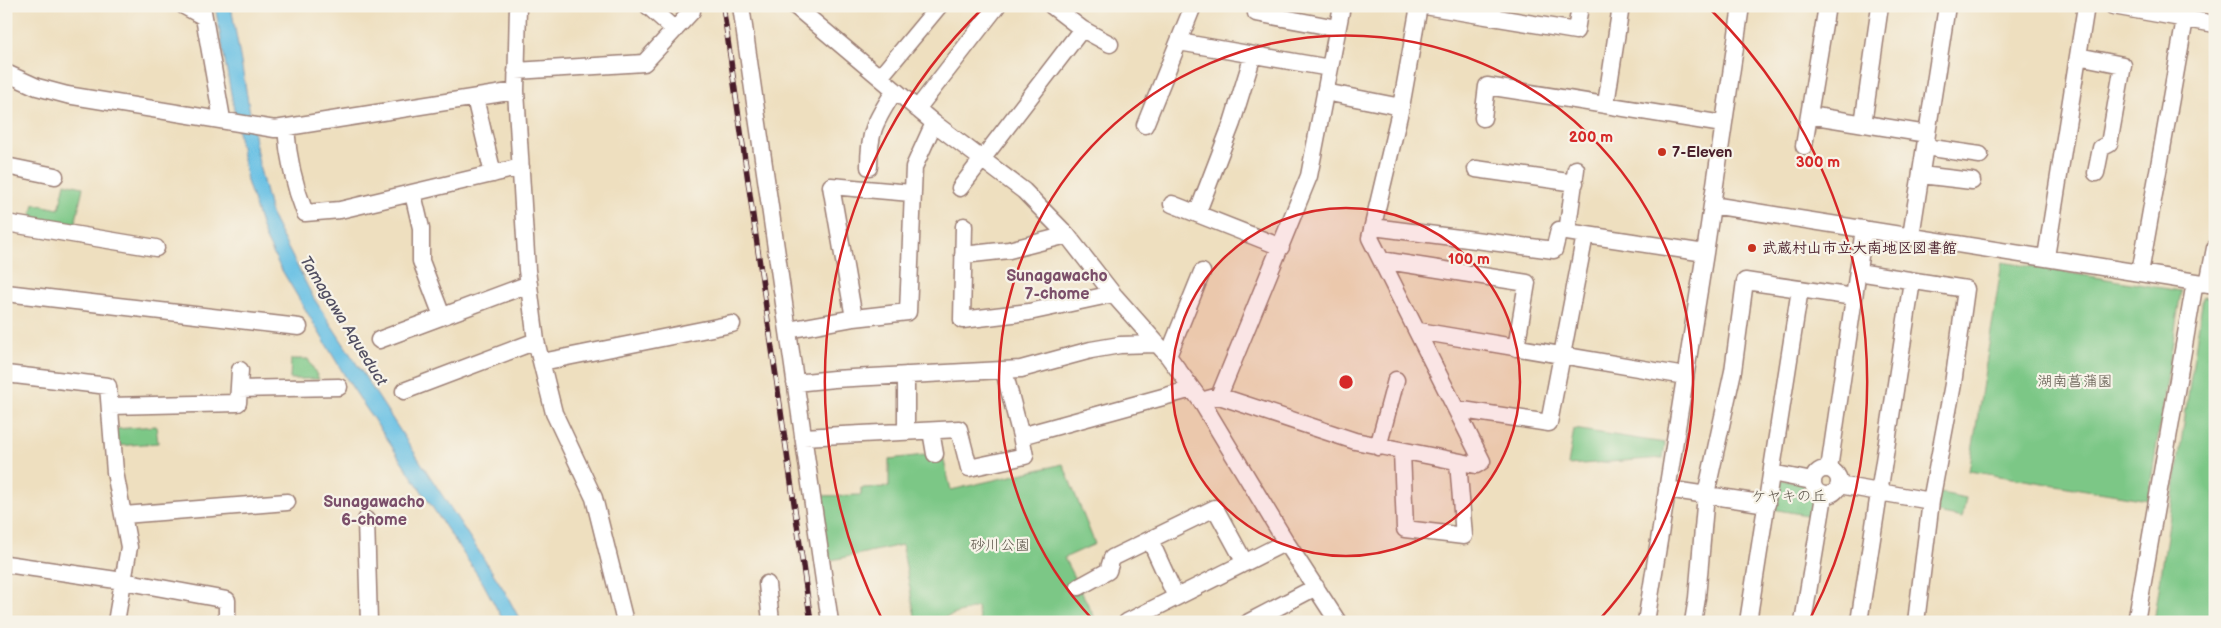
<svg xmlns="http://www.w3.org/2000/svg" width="2221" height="628" font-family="'Balsamiq Sans','Klee One',sans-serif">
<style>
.green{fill:#7bc786;stroke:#627358}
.water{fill:#66c0e4;stroke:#587088}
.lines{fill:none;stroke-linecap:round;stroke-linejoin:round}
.minor-casing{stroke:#9c7f75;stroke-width:19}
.minor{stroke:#fff;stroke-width:16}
.rail-casing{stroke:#4a1f2b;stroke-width:5.5}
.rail{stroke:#f7f3e8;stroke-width:4;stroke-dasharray:11;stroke-linecap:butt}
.ring{fill:none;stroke:#d62828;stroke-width:2.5}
.poi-dot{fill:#c8321e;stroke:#f7f3e8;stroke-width:2}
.labels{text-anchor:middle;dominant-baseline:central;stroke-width:4.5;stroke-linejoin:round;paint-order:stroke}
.poi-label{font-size:15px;font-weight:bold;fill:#4a1f2b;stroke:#f7f3e8;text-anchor:start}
.park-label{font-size:15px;fill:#595146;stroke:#f7f3e8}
.neighbourhood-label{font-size:16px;font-weight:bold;fill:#7b4f6a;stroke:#f7f3e8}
.water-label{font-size:16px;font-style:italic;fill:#524f62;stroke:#f7f3e8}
.centre{fill:#d62828;stroke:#f7f3e8;stroke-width:2.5}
.ring-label{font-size:15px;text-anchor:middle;font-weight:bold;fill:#d62828;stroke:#f7f3e8;stroke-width:4.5;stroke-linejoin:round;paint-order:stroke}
</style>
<rect width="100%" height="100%" fill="#f7f3e8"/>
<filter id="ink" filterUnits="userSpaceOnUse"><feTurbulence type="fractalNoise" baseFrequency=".02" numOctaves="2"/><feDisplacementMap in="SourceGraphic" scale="10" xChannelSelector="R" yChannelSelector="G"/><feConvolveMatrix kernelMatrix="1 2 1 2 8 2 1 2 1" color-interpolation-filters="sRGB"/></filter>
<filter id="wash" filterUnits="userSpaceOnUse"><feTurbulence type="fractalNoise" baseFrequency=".0096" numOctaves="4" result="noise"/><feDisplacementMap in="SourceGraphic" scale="20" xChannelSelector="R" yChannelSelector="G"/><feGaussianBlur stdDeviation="1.12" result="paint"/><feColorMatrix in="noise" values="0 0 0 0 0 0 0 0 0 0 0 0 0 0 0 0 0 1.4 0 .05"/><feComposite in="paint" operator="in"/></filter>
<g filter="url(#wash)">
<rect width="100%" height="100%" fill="#eedfbf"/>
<path class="green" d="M 65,183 L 83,187 L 74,230 L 30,221 L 34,204 L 59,209 Z
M 2002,262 L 2181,291 L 2148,500 L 1969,471 Z
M 2203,297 L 2215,299 L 2215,622 L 2154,622 Z
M 291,359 L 308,359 L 319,379 L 290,379 Z
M 156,426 L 158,443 L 116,446 L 115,429 Z
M 1574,429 L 1665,443 L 1663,458 L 1568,465 Z
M 942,453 L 951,490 L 1063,464 L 1095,544 L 1064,558 L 1097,622 L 980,622 L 977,607 L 931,622 L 916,622 L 902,545 L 827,561 L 816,496 L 861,495 L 861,488 L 889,487 L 889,459 Z
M 1776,479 L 1803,483 L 1806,492 L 1814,499 L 1812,516 L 1772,509 Z
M 1936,492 L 1966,498 L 1962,518 L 1933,512 Z"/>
<path class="water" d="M 215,6 L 231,6 L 260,169 L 272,217 L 313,297 L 504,590 L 521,622 L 504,622 L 483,583 L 348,381 L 280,267 L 265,237 L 247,181 Z"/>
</g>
<g filter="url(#ink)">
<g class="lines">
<g class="minor-casing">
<path id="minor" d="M 184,6 L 204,17
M 202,6 L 222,119
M 518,6 L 516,91 L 527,270 L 536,341 L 554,413 L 594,498 L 625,622
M 648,6 L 675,30
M 741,6 L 830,622
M 795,6 L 934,123 L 1024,191 L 1067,235 L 1113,294 L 1168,356 L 1201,401 L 1286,542 L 1338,622
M 1052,6 L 1082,29 L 1110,44
M 1258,6 L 1256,13 L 1337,28
M 1425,6 L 1576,31 L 1580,6
M 1827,6 L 1809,115 L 1927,134
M 2113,6 L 2215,24
M 1179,42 L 1330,68
M 2078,56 L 2123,65 L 2109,144 L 2101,148 L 2096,173
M 516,71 L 644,63 L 692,11
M 6,73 L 37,87 L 67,95 L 275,129 L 516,91
M 880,77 L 939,6
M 1325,92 L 1401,107
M 475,98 L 493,174
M 1606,104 L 1621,6
M 917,109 L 997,6
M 1483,118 L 1487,86 L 1723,124
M 1863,124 L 1880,6
M 1145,125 L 1193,6
M 286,128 C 288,159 294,185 305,213 L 340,210 L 521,167
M 1804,146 L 1809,115
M 1925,147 L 1980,155
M 6,166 L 55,176
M 869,167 C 869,129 876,121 895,90
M 1476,169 L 1575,183
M 1576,169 L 1567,232 L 1705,253
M 1921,175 L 1972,181
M 960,188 L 1082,29
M 413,194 L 421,228 L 421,261 L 442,316
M 1172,204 L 1281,247
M 1712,205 L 2215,285
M 1197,214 L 1232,123 L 1253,55
M 6,223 L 156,248
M 964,226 L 962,320 L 1029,312 L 1113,294
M 1373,227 L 1554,250 L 1559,230 L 1567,232
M 1911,236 L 1947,6
M 963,255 L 1009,250 L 1067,235
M 2046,257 L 2086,6
M 1381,260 L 1527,283 L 1516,348
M 1858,272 L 1966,289 L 1953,384 L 1931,501 L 1916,622
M 2140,273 L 2185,19
M 2208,284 L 2215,248
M 6,293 L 299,327
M 854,318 L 908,312 L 914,167 L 934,123
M 788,330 L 854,318 L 831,186 L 911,193
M 1419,331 L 1685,376
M 379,340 L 529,284
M 1168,356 L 1202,272
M 542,362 L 732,324
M 1004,371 L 1021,436
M 6,374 L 108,386 L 115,472 L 129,547 L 116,622
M 795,383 L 834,379 L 1021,369 L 1091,350 L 1120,345 L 1155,344
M 239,389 L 339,387
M 404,391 L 536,341
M 1219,396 L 1309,176 L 1342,6
M 1201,401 L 1219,396 L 1355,441 L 1476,465 L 1482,461 L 1370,238 L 1401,107 L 1419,6
M 110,406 L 238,403 L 240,370
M 1456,409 L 1549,423 L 1585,235
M 906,431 L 906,375
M 931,431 L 935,454
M 803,437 L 959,429 L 969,468 L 1025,456 L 1021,436 L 1192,389
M 1378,447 L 1396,380
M 1402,451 L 1405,529 L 1464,536 L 1458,462
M1813 482a13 13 0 1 1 26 0a13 13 0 1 1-26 0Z
M 1829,469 L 1864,229
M 1772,473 L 1812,481
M 1839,485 L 1931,501
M 1667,489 L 1767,504
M 124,515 L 287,502
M 366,520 L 369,622
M 1150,540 L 1176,597
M 6,564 L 123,581 L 227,600 L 227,622
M 767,584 L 771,621 L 768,622
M 1079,587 L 1108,571 L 1112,558 L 1215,508 L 1245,563
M 1127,622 L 1286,542
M 1249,622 L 1316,587
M 1646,622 L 1705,253 L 1741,6
M 1693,622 L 1697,598 L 1706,494 L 1733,371 L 1745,281 L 1854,297
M 1748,622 L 1800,289
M 1803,622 L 1824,496
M 1859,622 L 1912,281
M 2136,622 L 2195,282"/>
</g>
<use href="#minor" class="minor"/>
<g class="rail-casing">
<path id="rail" d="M 723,6 L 811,622"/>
</g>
<use href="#rail" class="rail"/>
</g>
</g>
<circle cx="1346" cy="382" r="174" fill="#d62828" fill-opacity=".12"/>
<g class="ring">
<circle cx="1346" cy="382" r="174"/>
<path d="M1094 621A347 347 0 1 1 1598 621"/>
<path d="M882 619A521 521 0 0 1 984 7M1708 7A521 521 0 0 1 1810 619"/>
</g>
<g class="poi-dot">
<circle cx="1662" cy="152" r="5"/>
<circle cx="1752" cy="248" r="5"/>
</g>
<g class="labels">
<g class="poi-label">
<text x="1672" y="152">7-Eleven</text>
<text x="1762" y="248">武蔵村山市立大南地区図書館</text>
</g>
<g class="park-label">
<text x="2075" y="381">湖南菖蒲園</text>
<text x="1789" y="496">ケヤキの丘</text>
<text x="1000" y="545">砂川公園</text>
</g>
<g class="neighbourhood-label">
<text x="1057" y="276">Sunagawacho<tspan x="1057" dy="18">7-chome</tspan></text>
<text x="374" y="502">Sunagawacho<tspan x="374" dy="18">6-chome</tspan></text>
</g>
<g class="water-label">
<text transform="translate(343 321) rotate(58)">Tamagawa Aqueduct</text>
</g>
</g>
<circle cx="1346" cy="382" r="8" class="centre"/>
<g class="ring-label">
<text x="1591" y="142">200 m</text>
<text x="1818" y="167">300 m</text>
<text x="1469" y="264">100 m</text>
</g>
<rect width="2221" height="628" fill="none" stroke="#f7f3e8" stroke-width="25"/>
</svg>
